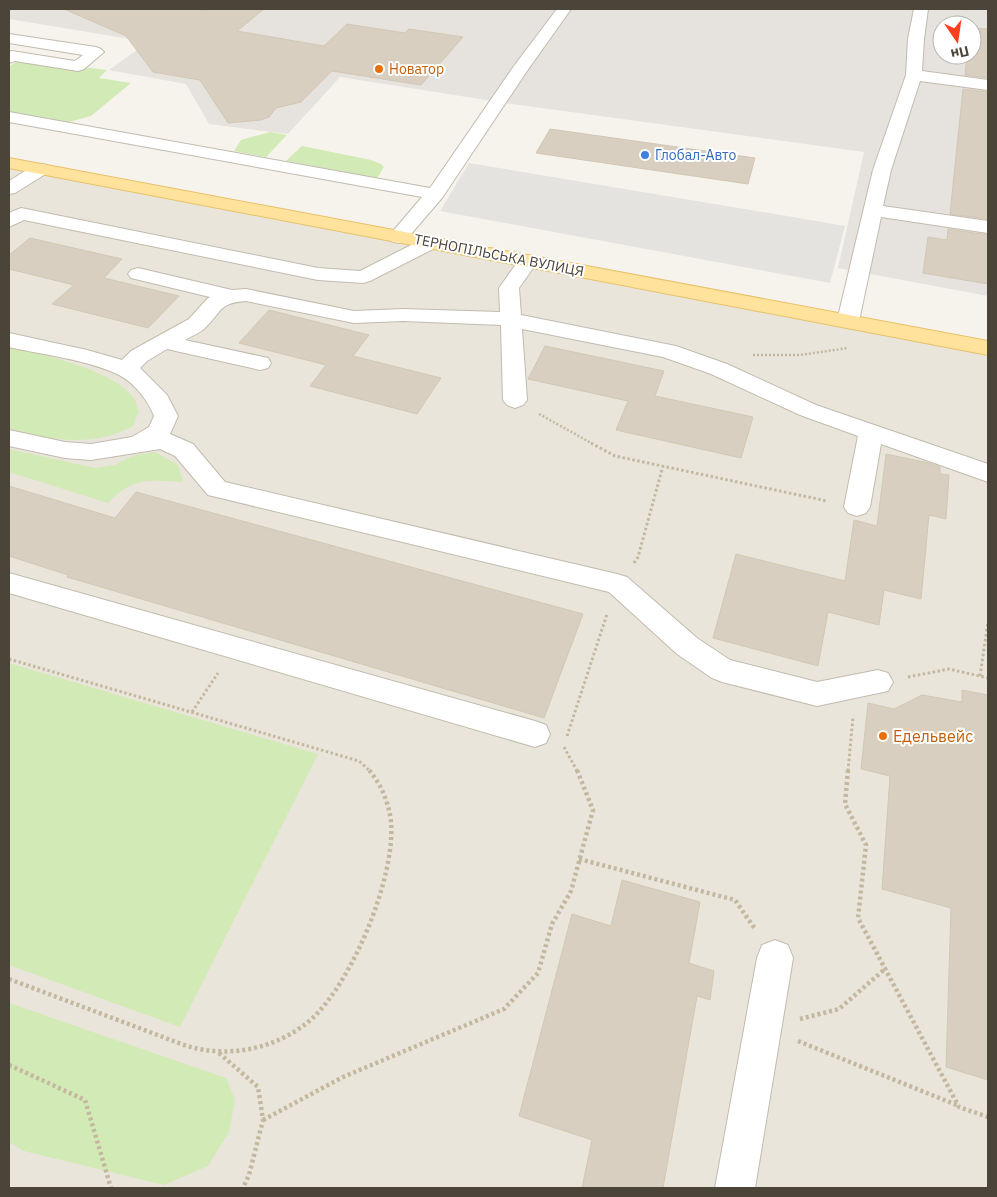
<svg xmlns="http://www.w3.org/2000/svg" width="997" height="1197" font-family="'IBM Plex Sans',sans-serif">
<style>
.residential{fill:#eae5da}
.industrial{fill:#e6e2dd;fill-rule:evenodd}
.green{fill:#d2eab5}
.parking{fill:#e5e3e0}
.building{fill:#d8cfc1;stroke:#d3c7b4}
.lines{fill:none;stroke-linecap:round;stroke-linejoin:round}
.minor-casing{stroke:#c2bbae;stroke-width:2}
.major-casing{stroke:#e6c16a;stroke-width:2}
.path-far2{stroke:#c4b79f;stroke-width:2.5;stroke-dasharray:2 2;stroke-linecap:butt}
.path-far1{stroke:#c4b79f;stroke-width:3;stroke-dasharray:2.5 2.5;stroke-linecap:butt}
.path{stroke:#c4b79f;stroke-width:4.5;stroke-dasharray:3 3;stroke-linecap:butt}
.minor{fill:#fff;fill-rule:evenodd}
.major{fill:#ffe39c;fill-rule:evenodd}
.food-dot{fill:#e8710a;stroke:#fff;stroke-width:2}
.shop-dot{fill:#3f7fe0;stroke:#fff;stroke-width:2}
.labels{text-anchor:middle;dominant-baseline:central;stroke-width:4;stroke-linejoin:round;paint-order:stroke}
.far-food-label{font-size:14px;fill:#c56008;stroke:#fff;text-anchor:start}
.far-shop-label{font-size:14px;fill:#366cbe;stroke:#fff;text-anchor:start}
.far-street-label{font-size:14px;fill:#4b4439;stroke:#fff}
.food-label{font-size:16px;fill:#c56008;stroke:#fff;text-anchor:start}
</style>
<rect width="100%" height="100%" fill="#f6f3ec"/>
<path class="residential" d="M 9,168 L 988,355 L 988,1188 L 9,1188 Z"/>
<path class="industrial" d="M 9,9 L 988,9 L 988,296 L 838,268 L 864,152 L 512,104 L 340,77 L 288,134 L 209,124 L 186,84 L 109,70 L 148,42 L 9,19 ZM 942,25 L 972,25 L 972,55 L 942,55 Z"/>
<path class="green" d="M 21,60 L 107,70 L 99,78 L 131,83 L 91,116 L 69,122 L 9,112 L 9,66 Z
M 270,132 L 287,135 L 266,157 L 234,151 L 241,140 Z
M 302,146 L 371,160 L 381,164 L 384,167 L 377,178 L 286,161 Z
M 9,347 C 42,354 111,369 133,397 C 136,400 137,407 139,411 L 133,426 C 91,448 53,440 9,429 Z
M 9,449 L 95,468 L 114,465 L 132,456 L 155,452 L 178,465 L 183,482 C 149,480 132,477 108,503 L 9,472 Z
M 9,663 L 318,754 L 180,1027 L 9,965 Z
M 9,1003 L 226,1078 L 235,1100 L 229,1132 L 208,1166 L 164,1185 L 24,1151 L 9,1142 Z"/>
<path class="parking" d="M 469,163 L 787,216 L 845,226 L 830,283 L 440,211 Z"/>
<path class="building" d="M 64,9 L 195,9 L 209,11 L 211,9 L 264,9 L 237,31 L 324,46 L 347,24 L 405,33 L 409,29 L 463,37 L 421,85 L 332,71 L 301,102 L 276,108 L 269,117 L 261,120 L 228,123 L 200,80 L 153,72 L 126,36 Z
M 972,28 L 988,29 L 988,78 L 965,75 L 967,55 L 972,55 Z
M 963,89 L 988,92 L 988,219 L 950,214 Z
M 550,129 L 755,158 L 748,184 L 536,153 Z
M 948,229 L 988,235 L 988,284 L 923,273 L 928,237 L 947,240 Z
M 30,238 L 122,259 L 104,278 L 179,296 L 148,328 L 52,304 L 74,285 L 9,269 L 9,255 Z
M 269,310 L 369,335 L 353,356 L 441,378 L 417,414 L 310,386 L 326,365 L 239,343 Z
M 545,346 L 664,371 L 655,396 L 753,417 L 741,458 L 616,430 L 628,401 L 528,379 Z
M 886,454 L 929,463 L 940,467 L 940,474 L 949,475 L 946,519 L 929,515 L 921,599 L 884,590 L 879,625 L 828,612 L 818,666 L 713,638 L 736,554 L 845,581 L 854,520 L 877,526 Z
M 9,486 L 115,518 L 136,492 L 583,614 L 544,718 L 67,577 L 68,575 L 9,556 Z
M 962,690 L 988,695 L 988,1080 L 946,1067 L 951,908 L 882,889 L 890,776 L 861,769 L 868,703 L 894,709 L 922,695 L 962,702 Z
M 622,880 L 700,902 L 689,963 L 714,971 L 710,1000 L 697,996 L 663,1188 L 582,1188 L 592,1140 L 519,1116 L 572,914 L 611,926 Z"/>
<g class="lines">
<g class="minor-casing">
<path id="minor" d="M 557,9 L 571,9 L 527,71 L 442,198 L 405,241 L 398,243 L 391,241 L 388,237 L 422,197 L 9,122 L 9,112 L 430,188 L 514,66 Z
M 914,9 L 928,9 L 924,39 L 922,71 L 988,80 L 988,90 L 920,81 L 891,170 L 883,206 L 988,221 L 988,233 L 881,217 L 859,321 L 856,326 L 848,327 L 840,326 L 837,321 L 873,170 L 906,75 L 908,39 Z
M 9,34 L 96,47 L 101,49 L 104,52 L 84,69 L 78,71 L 15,61 L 9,63 L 9,52 L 12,51 L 75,61 L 83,55 L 9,43 Z
M 41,164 L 47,165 L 50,169 L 47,173 L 15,193 L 9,194 L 9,181 L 35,165 Z
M 21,208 L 318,268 L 360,271 L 423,239 L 430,237 L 437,239 L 440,243 L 437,247 L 370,281 L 363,283 L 318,280 L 24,220 L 9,227 L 9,213 Z
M 528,255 L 535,257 L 538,261 L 519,288 L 521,315 L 676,346 L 727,364 L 816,405 L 988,464 L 988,482 L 881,444 L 870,507 L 866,513 L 857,516 L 848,513 L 844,507 L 858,436 L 800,415 L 711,374 L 663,357 L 522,329 L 527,400 L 523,405 L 515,408 L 507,405 L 503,400 L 501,325 L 403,321 L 354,323 L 246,301 C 218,303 222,312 205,328 C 200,333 191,336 185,340 L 268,358 L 271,363 L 268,368 L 260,370 L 167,349 L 147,361 L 140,368 L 167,395 L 178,416 L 170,434 L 193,444 L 225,482 L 617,574 L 627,577 L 697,638 L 730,660 L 817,682 L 878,670 L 888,673 L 893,682 L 888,691 L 817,706 L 722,682 L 712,678 L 677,654 L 609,592 L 208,495 L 175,456 L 160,449 L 91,460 L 65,458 L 9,446 L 9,430 L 65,442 L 91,444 L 132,437 L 149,427 L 154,416 C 148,400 133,381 117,374 C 84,359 44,355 9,347 L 9,333 L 87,350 L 122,360 L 131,351 L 189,319 L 207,299 L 210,297 L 131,278 L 128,274 L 131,270 L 138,268 L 232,290 L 246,289 L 354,311 L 403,309 L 500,312 L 499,288 L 521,257 Z
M 9,573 L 535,721 L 546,725 L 550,734 L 546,743 L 535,747 L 9,593 Z
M 775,940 L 788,945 L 793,958 L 755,1188 L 715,1188 L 757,958 L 762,945 Z"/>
</g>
<g class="major-casing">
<path id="major" d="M 9,158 L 988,341 L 988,355 L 9,168 Z"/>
</g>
<path class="path-far2" d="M 753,355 L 800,355 L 848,348
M 539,414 L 593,444"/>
<path class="path-far1" d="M 591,443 L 615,456 L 827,501
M 634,563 L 638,557 L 663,466
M 9,659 L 359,761 L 370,771
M 980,676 L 988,622
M 908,677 L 949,669 L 988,678
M 192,712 L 218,673
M 567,736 L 607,614
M 564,747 L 577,771
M 848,771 L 853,717"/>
<path class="path" d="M 848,770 L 845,804 L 866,845 L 858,918 L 959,1107 L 988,1117
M 579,859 L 735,900 L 755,929
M 9,979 L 184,1045 C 224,1058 268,1051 303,1026 C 349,993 396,878 391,822 C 389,803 381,784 369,770
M 800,1019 L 839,1009 L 886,968
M 798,1041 L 959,1106
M 219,1053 L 258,1087 L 263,1120 L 249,1175 L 243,1188
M 9,1065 L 85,1100 L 111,1188
M 263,1120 L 343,1077 L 504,1009 L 538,973 L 552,924 L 571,891 L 593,810 L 577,770"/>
<use href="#minor" class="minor"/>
<use href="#major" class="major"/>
</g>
<g class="food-dot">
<circle cx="379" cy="69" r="5"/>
<circle cx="883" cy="736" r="5"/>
</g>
<circle class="shop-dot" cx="645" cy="155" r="5"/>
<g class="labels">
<g class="far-food-label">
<text x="389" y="69">Новатор</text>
</g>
<g class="far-shop-label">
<text x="655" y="155">Глобал-Авто</text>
</g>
<g class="far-street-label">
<text transform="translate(499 255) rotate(11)">ТЕРНОПІЛЬСЬКА ВУЛИЦЯ</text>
</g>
<g class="food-label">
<text x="893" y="736">Едельвейс</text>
</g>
</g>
<rect width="997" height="1197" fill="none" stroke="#4b4439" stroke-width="20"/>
<g transform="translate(957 40) rotate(167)"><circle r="24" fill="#ffffff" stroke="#b7b4b0"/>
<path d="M0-4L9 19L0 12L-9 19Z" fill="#fc3f1d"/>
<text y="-8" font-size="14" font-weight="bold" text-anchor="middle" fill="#4b4439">Пн</text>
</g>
</svg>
